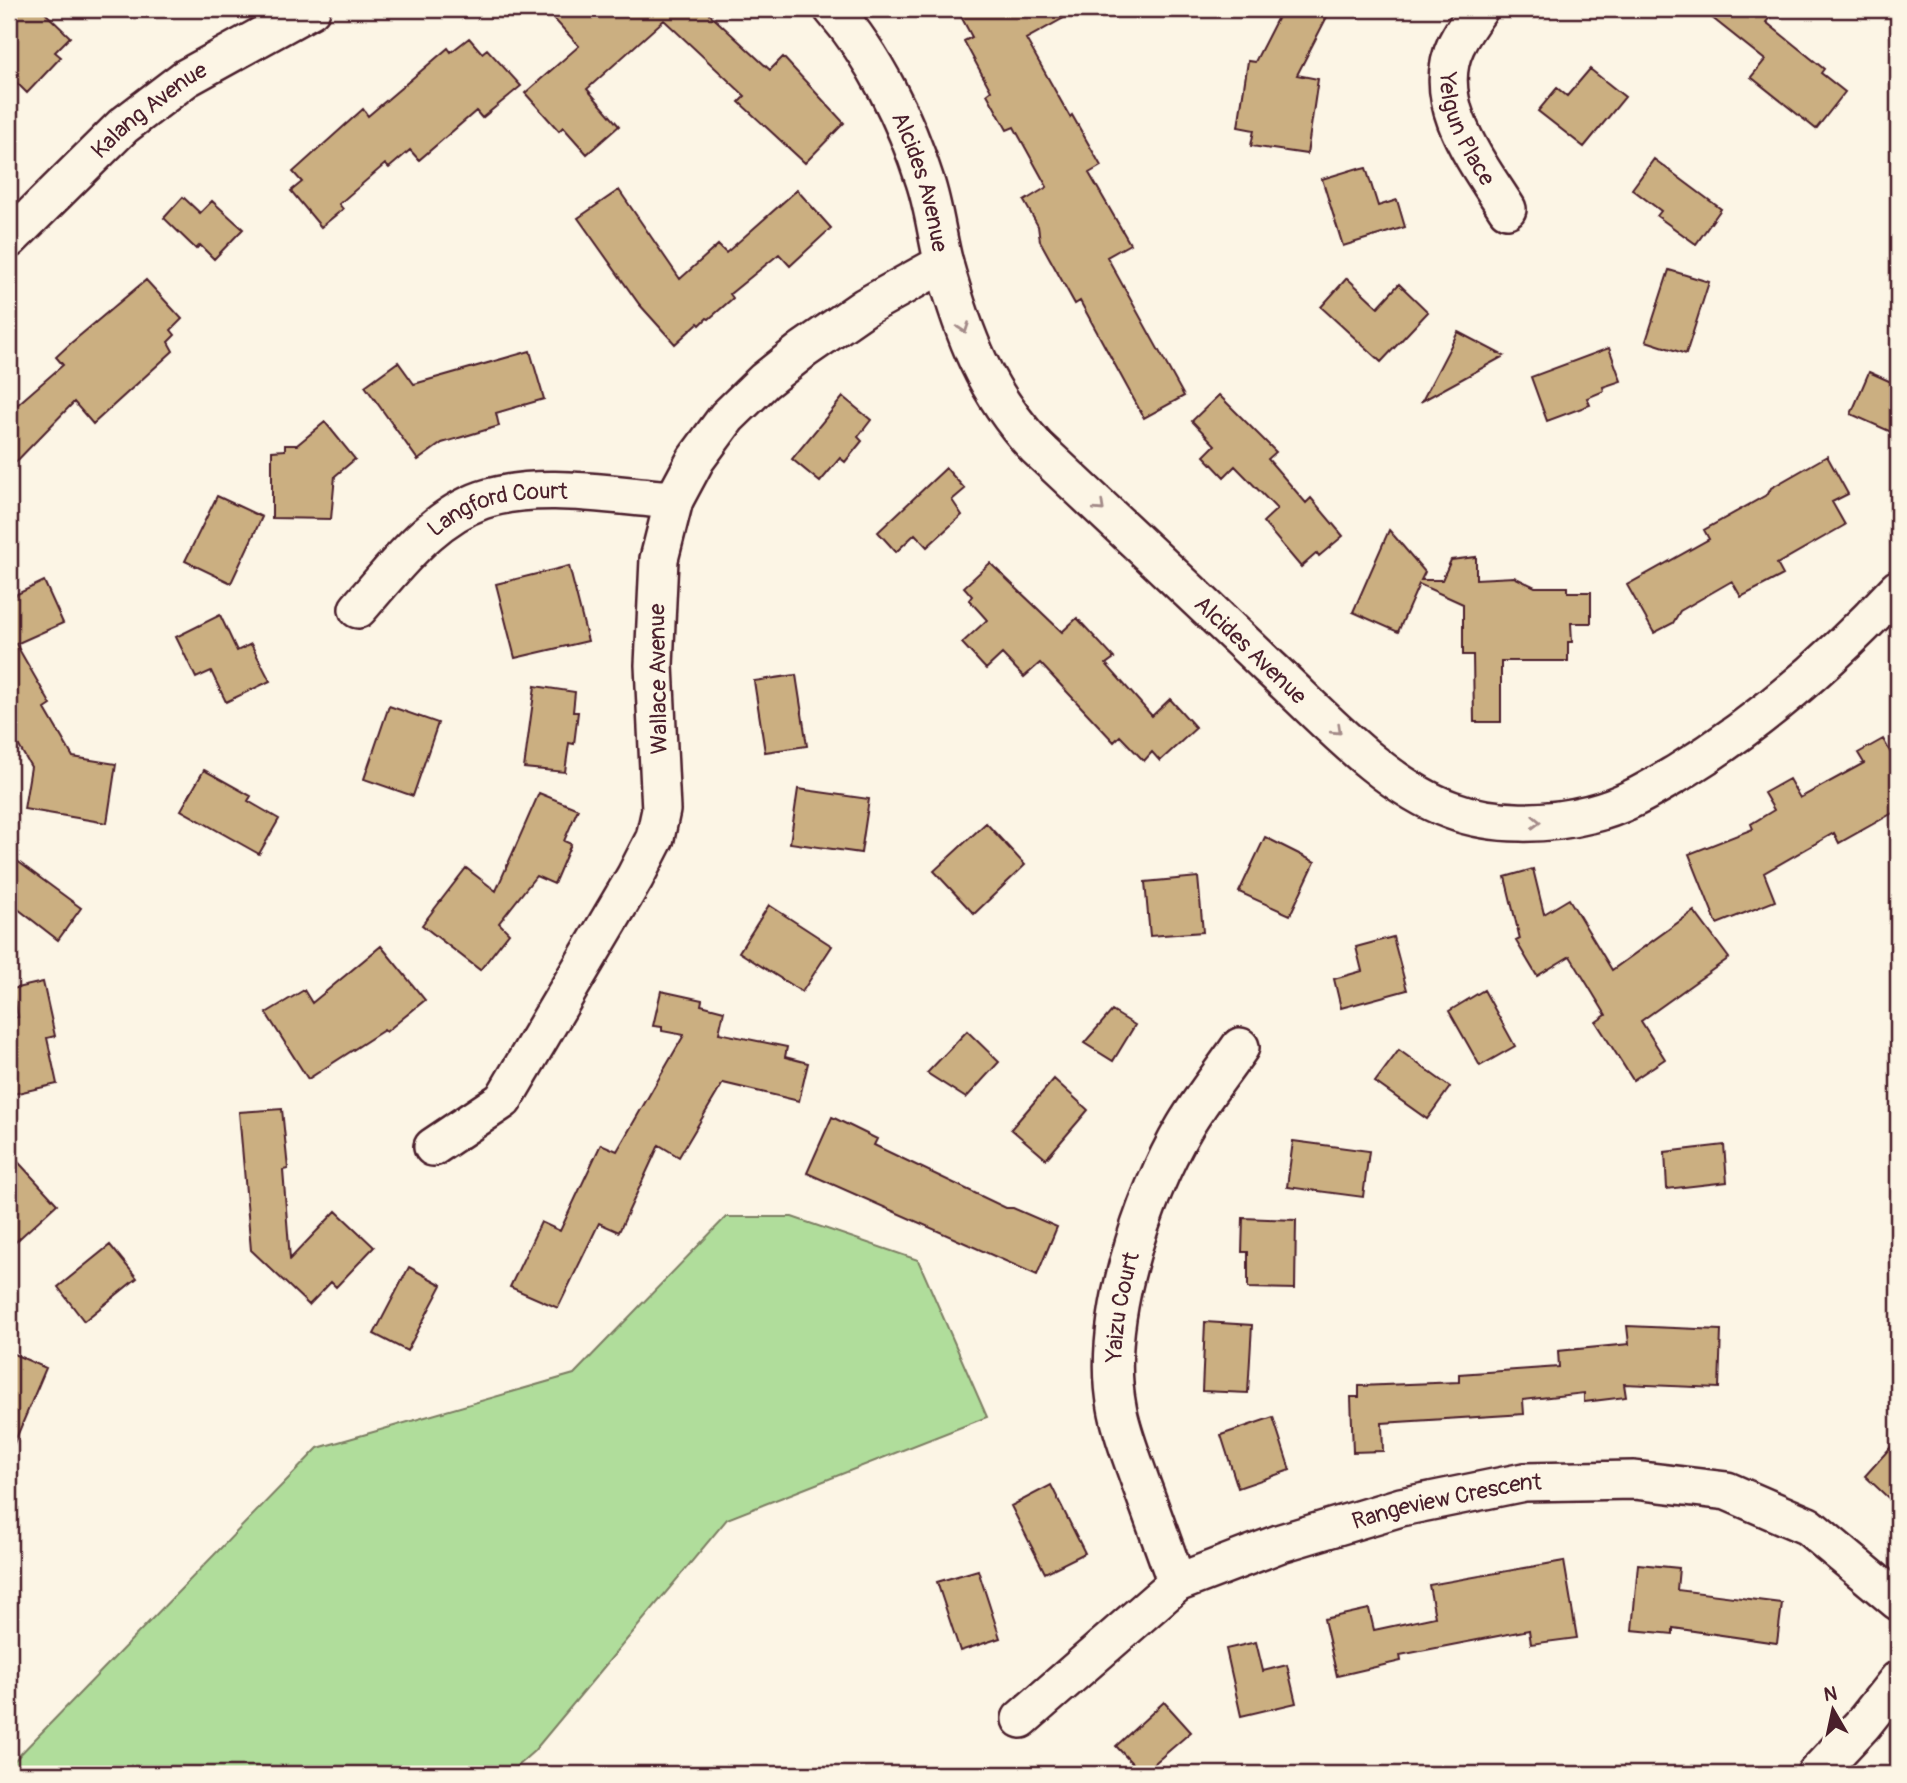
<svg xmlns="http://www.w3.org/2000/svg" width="1907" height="1783" font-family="Pangolin,sans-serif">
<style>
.green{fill:#b0dd9b;stroke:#7d7e63;stroke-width:2}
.building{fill:#cbaf81;stroke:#4a1f2b;stroke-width:2}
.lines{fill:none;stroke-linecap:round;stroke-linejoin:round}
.minor-casing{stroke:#4a1f2b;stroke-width:42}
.minor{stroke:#fcf5e5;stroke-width:37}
.oneway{stroke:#a38a88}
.labels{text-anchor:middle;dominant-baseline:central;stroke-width:5;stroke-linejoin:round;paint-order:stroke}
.street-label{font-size:23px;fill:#4a1f2b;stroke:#fcf5e5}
</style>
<rect width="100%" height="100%" fill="#fcf5e5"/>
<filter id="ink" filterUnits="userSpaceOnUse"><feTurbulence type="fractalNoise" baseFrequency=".0143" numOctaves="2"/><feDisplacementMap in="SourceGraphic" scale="14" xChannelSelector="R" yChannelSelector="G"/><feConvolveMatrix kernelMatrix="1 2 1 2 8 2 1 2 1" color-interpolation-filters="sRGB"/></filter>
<g filter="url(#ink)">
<path class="green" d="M 726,1217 L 792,1217 L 918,1260 L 987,1417 L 727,1519 L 534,1751 L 508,1774 L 9,1774 L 9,1766 L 318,1448 L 574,1374 Z"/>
<path class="building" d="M 22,9 L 41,9 L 70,37 L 55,52 L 61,57 L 27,93 L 9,75 L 9,23 Z
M 545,9 L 704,9 L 770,70 L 783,57 L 844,123 L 805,163 L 739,102 L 745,96 L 664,20 L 587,89 L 619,126 L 587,154 L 563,127 L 559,131 L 525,93 L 579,46 Z
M 957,9 L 1080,9 L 1026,39 L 1070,117 L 1072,115 L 1101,166 L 1089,173 L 1130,244 L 1107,257 L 1184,396 L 1144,418 L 1080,301 L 1075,304 L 1040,241 L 1038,226 L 1024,201 L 1047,187 L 1014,127 L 1007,130 L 987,94 L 991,91 L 964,41 L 972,37 Z
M 1282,9 L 1331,9 L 1297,75 L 1318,79 L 1307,154 L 1251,146 L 1254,130 L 1238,127 L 1248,61 L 1255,62 Z
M 1701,9 L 1777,9 L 1766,22 L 1824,69 L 1821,73 L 1845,92 L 1816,129 L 1751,77 L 1765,60 Z
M 469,38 L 482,53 L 487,49 L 521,86 L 482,118 L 476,111 L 419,160 L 410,150 L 389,168 L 385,164 L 339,204 L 343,209 L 321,227 L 291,191 L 302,182 L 293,172 L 363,109 L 368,116 L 448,48 L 451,52 Z
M 1590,69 L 1625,97 L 1584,147 L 1538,111 L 1557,88 L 1567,96 Z
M 1654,159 L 1721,209 L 1696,244 L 1657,216 L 1661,211 L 1632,189 Z
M 1358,168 L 1358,170 L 1366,168 L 1378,206 L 1397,200 L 1405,227 L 1343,246 L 1322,179 Z
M 619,190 L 680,279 L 718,245 L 726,253 L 797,190 L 831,228 L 790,266 L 779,254 L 730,294 L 733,298 L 709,319 L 707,318 L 700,325 L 698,323 L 675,344 L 639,304 L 578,218 Z
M 183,197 L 200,213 L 212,201 L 243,229 L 214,259 L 200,245 L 196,249 L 164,218 Z
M 1669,270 L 1709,282 L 1686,354 L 1646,341 Z
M 1347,278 L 1378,307 L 1399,284 L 1428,312 L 1381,362 L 1321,307 Z
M 146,280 L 182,319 L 171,330 L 175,335 L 168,342 L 173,351 L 93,424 L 74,402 L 9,469 L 9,412 L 63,365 L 56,357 L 71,343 Z
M 1458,332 L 1504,356 L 1422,401 Z
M 1609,348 L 1621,381 L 1603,387 L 1604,391 L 1587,398 L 1590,405 L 1547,421 L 1531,377 Z
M 530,351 L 544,399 L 496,413 L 499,426 L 442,443 L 418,460 L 365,386 L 398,362 L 414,384 Z
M 1869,372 L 1898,385 L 1898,435 L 1851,414 Z
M 1219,395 L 1276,452 L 1268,459 L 1306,503 L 1311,498 L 1343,536 L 1319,556 L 1317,553 L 1301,567 L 1263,522 L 1277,509 L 1235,466 L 1224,477 L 1204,456 L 1215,445 L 1192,421 Z
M 843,397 L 871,420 L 858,437 L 862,441 L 845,462 L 840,458 L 820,482 L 792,459 Z
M 325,422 L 355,459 L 335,476 L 331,519 L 272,518 L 272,451 L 285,450 L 285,445 L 297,445 Z
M 1827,456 L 1848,494 L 1832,502 L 1845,525 L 1777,564 L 1783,575 L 1741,597 L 1732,581 L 1680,611 L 1673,623 L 1654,633 L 1627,585 L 1709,539 L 1704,530 L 1768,494 L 1771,488 Z
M 946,468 L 965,489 L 952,500 L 962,515 L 927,547 L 915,534 L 896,552 L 878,532 Z
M 217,496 L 262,517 L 231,583 L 185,561 Z
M 1389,530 L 1425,572 L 1421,580 L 1442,580 L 1451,560 L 1476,557 L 1476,579 L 1514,577 L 1535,587 L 1568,587 L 1568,592 L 1591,592 L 1591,623 L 1571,623 L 1572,642 L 1568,642 L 1568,661 L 1501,661 L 1501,722 L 1474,722 L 1473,655 L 1463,655 L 1463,604 L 1419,584 L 1398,632 L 1353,612 Z
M 990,563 L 1062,632 L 1077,618 L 1114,658 L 1106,664 L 1152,716 L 1170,699 L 1196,728 L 1160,761 L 1152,752 L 1144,761 L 1120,736 L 1114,742 L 1040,663 L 1024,677 L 1002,654 L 986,669 L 962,643 L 987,620 L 969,600 L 972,596 L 964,587 Z
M 569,566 L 588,641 L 515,658 L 496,584 Z
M 44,581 L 63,623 L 16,644 L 51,705 L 45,709 L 73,757 L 116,764 L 107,823 L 24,809 L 31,767 L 9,729 L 9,598 Z
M 220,615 L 237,651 L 251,644 L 270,681 L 226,702 L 211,671 L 196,678 L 176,637 Z
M 796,675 L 807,746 L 765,752 L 754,681 Z
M 535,686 L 575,692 L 573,712 L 578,712 L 574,744 L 569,743 L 565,772 L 524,768 Z
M 389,706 L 438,723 L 413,796 L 364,779 Z
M 1883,739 L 1898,766 L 1898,810 L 1839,843 L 1834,833 L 1764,873 L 1775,901 L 1717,924 L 1689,854 L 1753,829 L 1751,824 L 1774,810 L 1764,793 L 1789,779 L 1800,798 L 1864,763 L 1858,753 Z
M 204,770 L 251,796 L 248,801 L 279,819 L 259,854 L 181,810 Z
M 798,789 L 869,799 L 861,853 L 790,843 Z
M 539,793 L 578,809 L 564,841 L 571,844 L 554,884 L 536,876 L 499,923 L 509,933 L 480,970 L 422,925 L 466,868 L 496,891 Z
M 986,823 L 1025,865 L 974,914 L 934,871 Z
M 1265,837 L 1315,862 L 1290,915 L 1239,892 Z
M 9,855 L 81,908 L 58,940 L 9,902 Z
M 1533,869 L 1544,914 L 1569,899 L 1612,970 L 1694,911 L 1729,958 L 1641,1021 L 1665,1059 L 1633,1080 L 1596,1022 L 1606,1015 L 1570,956 L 1537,976 L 1516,941 L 1520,939 L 1505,877 Z
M 1198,877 L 1203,932 L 1150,936 L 1145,882 Z
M 769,905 L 832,946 L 802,992 L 739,952 Z
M 1393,937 L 1407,990 L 1341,1008 L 1334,979 L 1362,971 L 1356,947 Z
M 381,946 L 425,1000 L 386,1032 L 384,1030 L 308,1079 L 266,1013 L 304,990 L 312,1003 Z
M 43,982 L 55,1036 L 47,1038 L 57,1084 L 9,1095 L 9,1019 L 18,1017 L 12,989 Z
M 1484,990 L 1515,1046 L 1480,1066 L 1449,1011 Z
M 661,991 L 702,1000 L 701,1005 L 724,1011 L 719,1033 L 787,1047 L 785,1057 L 808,1063 L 799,1101 L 723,1083 L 679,1157 L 659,1145 L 619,1232 L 599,1223 L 558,1308 L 510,1287 L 541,1222 L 560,1231 L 601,1144 L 617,1151 L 684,1035 L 662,1031 L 662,1027 L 653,1026 Z
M 1112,1011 L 1135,1025 L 1113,1061 L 1084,1043 Z
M 967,1031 L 999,1062 L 966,1098 L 927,1073 Z
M 1399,1050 L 1450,1087 L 1427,1119 L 1375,1082 Z
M 1054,1079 L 1088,1110 L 1046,1159 L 1011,1129 Z
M 282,1109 L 288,1169 L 283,1170 L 290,1259 L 336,1211 L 374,1247 L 336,1287 L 331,1282 L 309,1305 L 251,1250 L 239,1112 Z
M 832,1117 L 877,1139 L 874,1145 L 1006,1208 L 1013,1208 L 1057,1227 L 1037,1275 L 807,1173 Z
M 1293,1141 L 1369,1151 L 1363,1197 L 1287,1187 Z
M 1724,1145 L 1727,1182 L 1667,1189 L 1665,1152 Z
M 9,1152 L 57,1204 L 9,1248 Z
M 1243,1218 L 1296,1220 L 1295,1289 L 1248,1288 L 1248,1252 L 1242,1252 Z
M 110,1245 L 137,1278 L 84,1321 L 58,1287 Z
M 409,1267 L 442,1285 L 407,1351 L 374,1334 Z
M 1205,1322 L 1252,1325 L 1248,1393 L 1202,1391 Z
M 1627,1326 L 1721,1330 L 1719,1388 L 1624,1384 L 1626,1397 L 1584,1402 L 1584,1393 L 1523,1400 L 1524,1414 L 1382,1423 L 1383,1451 L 1353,1452 L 1351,1397 L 1359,1397 L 1359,1386 L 1459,1382 L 1459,1374 L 1559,1367 L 1558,1351 L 1629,1344 Z
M 9,1352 L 46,1368 L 9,1455 Z
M 1273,1417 L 1290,1470 L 1238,1488 L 1221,1435 Z
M 1898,1439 L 1898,1507 L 1865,1476 Z
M 1051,1485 L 1085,1553 L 1045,1573 L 1011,1506 Z
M 1564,1561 L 1577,1638 L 1531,1644 L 1529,1630 L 1400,1655 L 1401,1661 L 1337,1676 L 1324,1619 L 1369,1609 L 1374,1630 L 1435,1617 L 1429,1585 Z
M 1638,1564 L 1679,1568 L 1677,1590 L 1782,1603 L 1777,1643 L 1673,1628 L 1673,1634 L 1632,1630 Z
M 978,1570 L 1000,1638 L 960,1651 L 937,1582 Z
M 1256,1642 L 1263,1671 L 1287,1665 L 1296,1703 L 1241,1716 L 1226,1649 Z
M 1164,1702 L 1191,1732 L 1142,1774 L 1116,1746 Z"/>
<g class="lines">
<g class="minor-casing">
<g id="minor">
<path id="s1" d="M 833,9 C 875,57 906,121 925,181 C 934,208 937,237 944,264 C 964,336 985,392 1036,447 C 1114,520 1192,593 1269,667 C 1321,715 1384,786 1451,810 C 1494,826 1547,825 1590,814 C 1622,807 1651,789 1678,773 C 1760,723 1833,659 1898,589"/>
<path id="s2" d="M 1479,9 C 1471,20 1462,33 1456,45 C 1429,102 1478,163 1507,209"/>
<path id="s3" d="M 9,239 L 123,126 L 186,78 L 311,9"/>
<path id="s4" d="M 358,609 C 380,584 402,556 427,534 C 442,521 462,507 482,500 C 539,481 615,496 674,500"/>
<path d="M 433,1147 L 503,1100 L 635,877 L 655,838 L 661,810 L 654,665 L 659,559 L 674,500 L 696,459 L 727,417 L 764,381 L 803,350 L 865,307 L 944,263"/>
<path id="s5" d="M 1177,1583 C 1164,1548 1152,1513 1139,1478 C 1131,1455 1121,1431 1117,1407 C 1101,1323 1142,1198 1185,1126 C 1201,1099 1222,1073 1240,1047"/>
<path id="s6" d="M 1021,1719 L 1177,1583 L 1281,1543 L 1401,1507 L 1524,1482 L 1634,1480 L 1727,1491 L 1808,1526 L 1898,1601"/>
<path d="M 1816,1774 L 1863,1724 L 1898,1680"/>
</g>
</g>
<use href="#minor" class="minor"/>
</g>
<defs><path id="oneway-chevron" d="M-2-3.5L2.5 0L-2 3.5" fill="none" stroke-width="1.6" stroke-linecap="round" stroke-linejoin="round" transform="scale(1.75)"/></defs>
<g class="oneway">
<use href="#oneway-chevron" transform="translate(964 328) rotate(70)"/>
<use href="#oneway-chevron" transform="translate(1100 507) rotate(43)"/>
<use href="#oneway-chevron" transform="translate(1337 730) rotate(43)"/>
<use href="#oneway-chevron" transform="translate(1536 822) rotate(2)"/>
</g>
</g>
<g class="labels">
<g class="street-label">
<text stroke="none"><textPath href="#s3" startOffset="191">Kalang Avenue</textPath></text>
<text stroke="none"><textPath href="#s2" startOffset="131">Yelgun Place</textPath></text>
<text stroke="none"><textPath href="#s1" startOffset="196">Alcides Avenue</textPath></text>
<text stroke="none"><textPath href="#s4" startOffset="180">Langford Court</textPath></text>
<text stroke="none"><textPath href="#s1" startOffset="784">Alcides Avenue</textPath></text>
<text transform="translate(658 679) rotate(-91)">Wallace Avenue</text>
<text stroke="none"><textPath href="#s5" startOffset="287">Yaizu Court</textPath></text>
<text stroke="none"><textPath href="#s6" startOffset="490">Rangeview Crescent</textPath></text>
</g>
</g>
<rect width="1907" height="1783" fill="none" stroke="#fcf5e5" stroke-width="35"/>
<rect x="18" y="18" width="1872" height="1748" fill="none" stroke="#4a1f2b" stroke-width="2.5" filter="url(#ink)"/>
<g transform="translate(1833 1710) rotate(351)" stroke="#fcf5e5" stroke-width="5" paint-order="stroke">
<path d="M0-5L12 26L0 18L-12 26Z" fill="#4a1f2b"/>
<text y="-10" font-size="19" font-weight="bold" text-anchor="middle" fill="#4a1f2b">N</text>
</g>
</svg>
